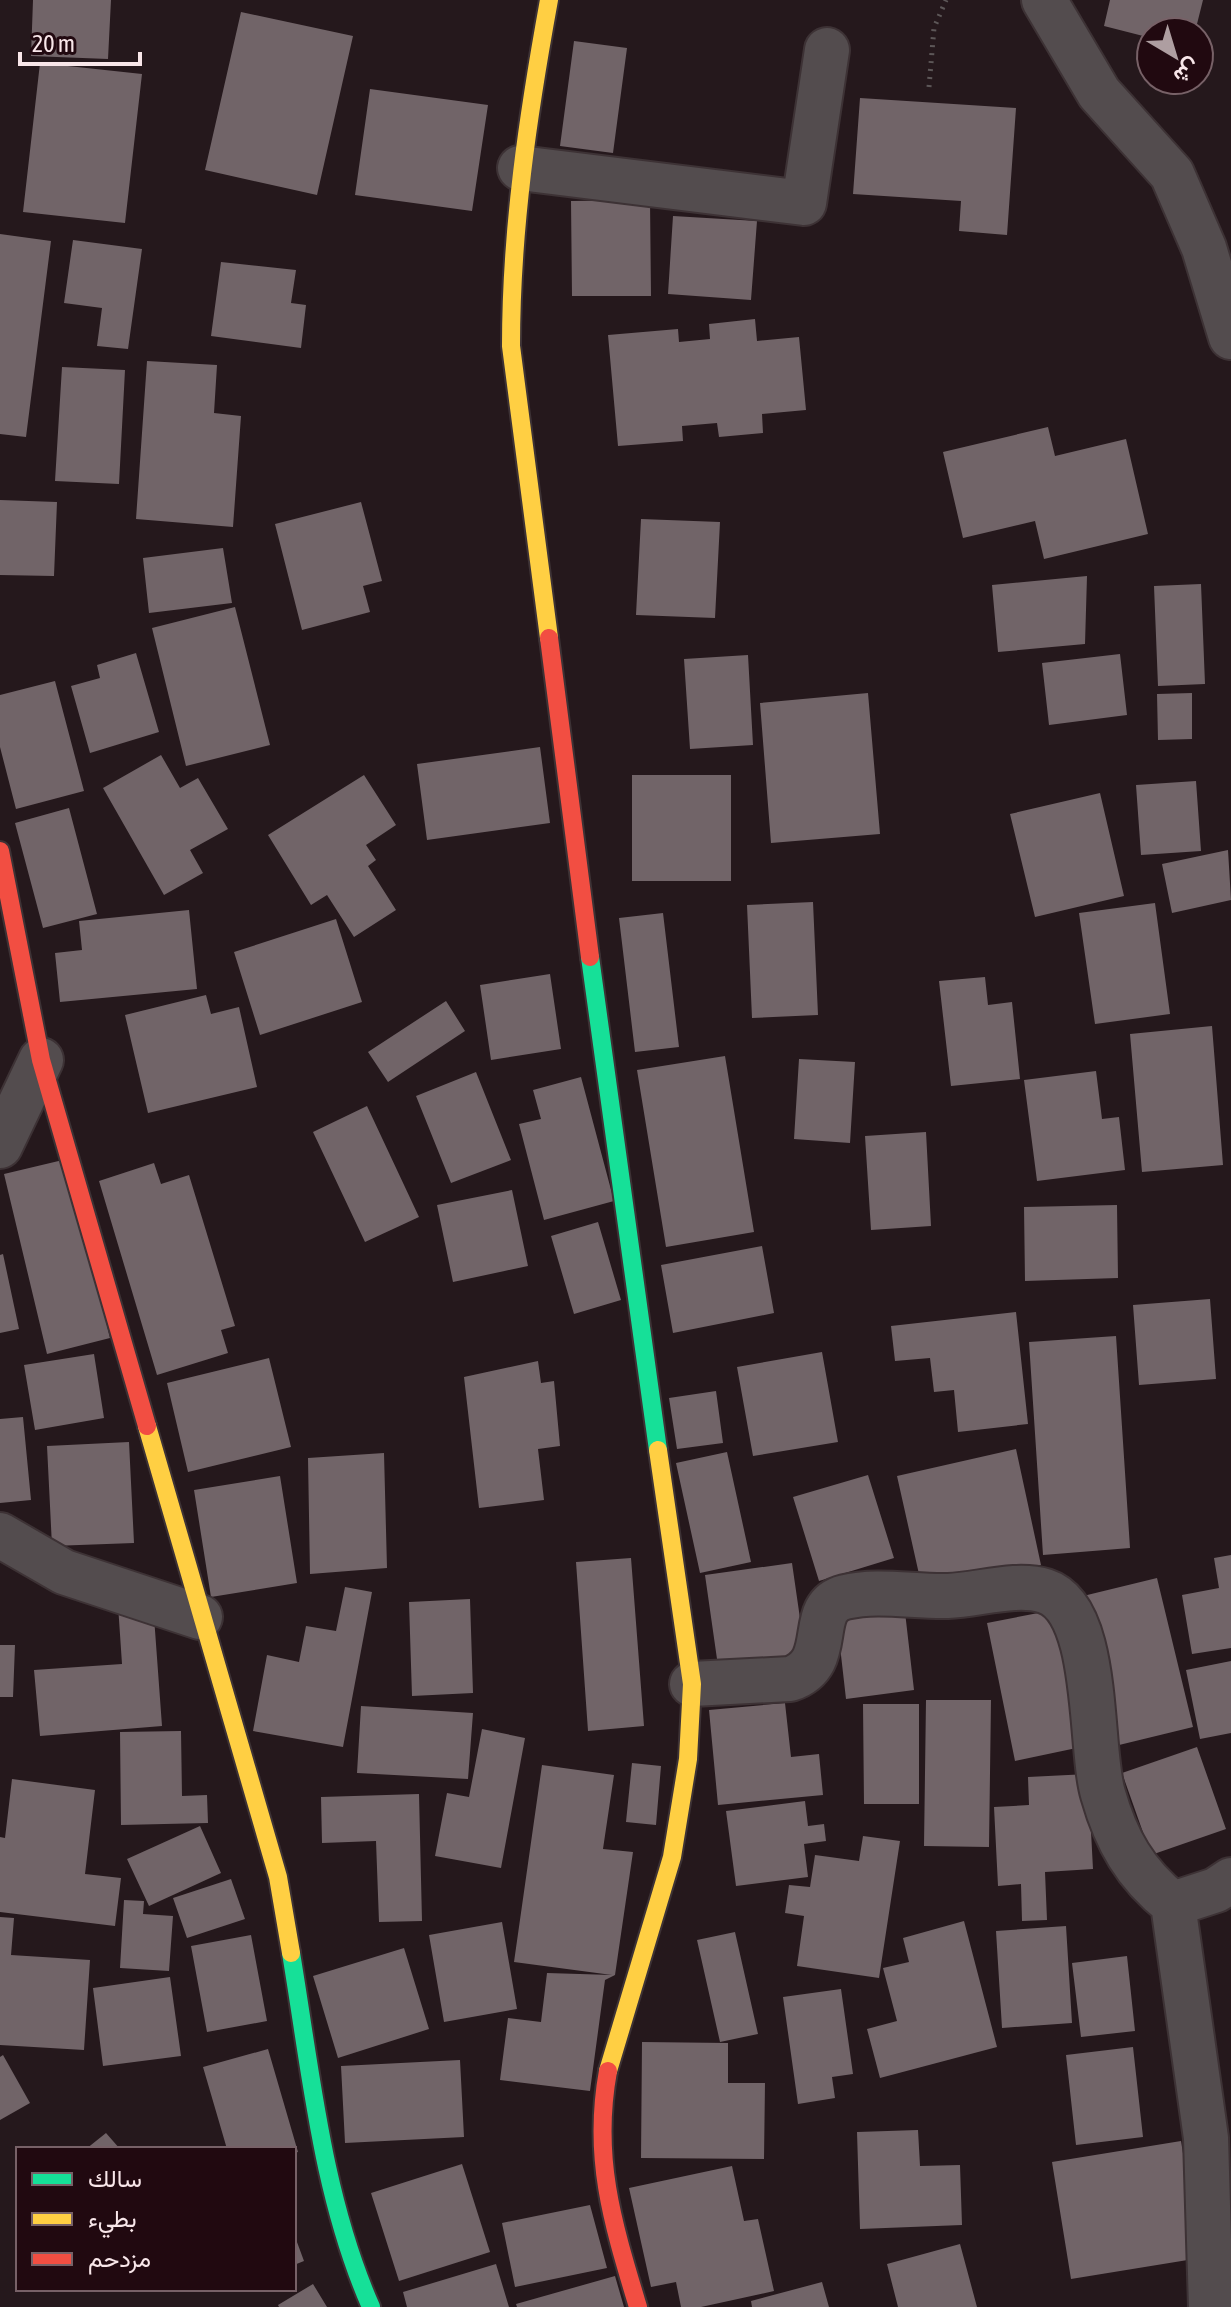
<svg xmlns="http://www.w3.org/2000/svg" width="1231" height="2307" font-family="'Asap Condensed',Vazirmatn,sans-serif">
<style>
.building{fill:#716468}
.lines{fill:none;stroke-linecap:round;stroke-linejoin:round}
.street-casing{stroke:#3d3235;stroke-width:48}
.fast-casing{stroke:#3d3235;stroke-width:22}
.slow-casing{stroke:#3d3235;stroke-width:22}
.jam-casing{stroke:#3d3235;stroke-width:22}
.path{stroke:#5d5758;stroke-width:5;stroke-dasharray:2 6;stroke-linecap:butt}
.street{stroke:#534c4e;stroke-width:44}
.fast{stroke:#16e098;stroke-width:18}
.slow{stroke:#ffcf43;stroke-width:18}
.jam{stroke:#f24e42;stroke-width:18}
</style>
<rect width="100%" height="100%" fill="#25181c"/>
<path class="building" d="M 33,0 L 111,0 L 108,59 L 31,56 Z
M 1110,0 L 1203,0 L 1195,32 L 1151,32 L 1151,38 L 1104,26 Z
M 241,12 L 353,36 L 317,195 L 205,170 Z
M 574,41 L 627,48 L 613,153 L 560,146 Z
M 40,63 L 142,74 L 125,223 L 23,212 Z
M 370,89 L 488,105 L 472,211 L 355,195 Z
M 860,98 L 1016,108 L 1007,235 L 959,231 L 961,201 L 853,194 Z
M 650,200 L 651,296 L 572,296 L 571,201 Z
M 673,216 L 757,221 L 751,300 L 668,294 Z
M 0,234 L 51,241 L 26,437 L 0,434 Z
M 73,240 L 142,249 L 128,349 L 97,346 L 102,308 L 64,303 Z
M 221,262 L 296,270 L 291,303 L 306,305 L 301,348 L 211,336 Z
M 755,319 L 757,341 L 799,337 L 806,410 L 762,414 L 763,433 L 719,437 L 717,423 L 682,426 L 683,441 L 618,446 L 608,335 L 678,329 L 679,342 L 710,339 L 709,324 Z
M 147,361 L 217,365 L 214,413 L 241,416 L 233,527 L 136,519 Z
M 62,367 L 125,370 L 119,484 L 55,481 Z
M 1048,427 L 1055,456 L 1126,439 L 1148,534 L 1044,559 L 1035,521 L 963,538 L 943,452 Z
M 0,500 L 57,502 L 54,576 L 0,575 Z
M 361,502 L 382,581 L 363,586 L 370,612 L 302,630 L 275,524 Z
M 641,519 L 720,522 L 715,618 L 636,615 Z
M 223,548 L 232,603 L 149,613 L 143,558 Z
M 1087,576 L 1085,644 L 998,652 L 992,585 Z
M 1201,584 L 1205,684 L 1158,686 L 1154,586 Z
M 235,607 L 270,745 L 186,766 L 152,628 Z
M 136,653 L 159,732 L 90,753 L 71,686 L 100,678 L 97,665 Z
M 1120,654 L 1127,715 L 1049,725 L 1042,663 Z
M 748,655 L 753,745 L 690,749 L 684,659 Z
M 55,681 L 84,791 L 16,809 L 0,747 L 0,695 Z
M 868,693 L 880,834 L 771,843 L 760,703 Z
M 1192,693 L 1192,739 L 1158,740 L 1157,694 Z
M 540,747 L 550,823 L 427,840 L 417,764 Z
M 161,755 L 180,788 L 198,778 L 228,829 L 190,850 L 203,873 L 164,895 L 103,788 Z
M 364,775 L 396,825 L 366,845 L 376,860 L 368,866 L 396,910 L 354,937 L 327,895 L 311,905 L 268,835 Z
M 632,775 L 731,775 L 731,881 L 632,881 Z
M 1196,781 L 1201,851 L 1141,855 L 1136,785 Z
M 1100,793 L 1124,896 L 1035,917 L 1010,814 Z
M 69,808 L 97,914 L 43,928 L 15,823 Z
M 1228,850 L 1231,900 L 1172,913 L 1162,864 Z
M 813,902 L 818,1015 L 752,1018 L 747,905 Z
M 1155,903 L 1170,1014 L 1095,1024 L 1079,913 Z
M 189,910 L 197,989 L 60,1002 L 55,953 L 82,950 L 79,921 Z
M 663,913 L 679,1047 L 635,1052 L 619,918 Z
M 336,919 L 362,1002 L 260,1035 L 234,952 Z
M 550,974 L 561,1049 L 491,1060 L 480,985 Z
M 985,977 L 988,1005 L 1012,1002 L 1020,1079 L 951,1086 L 939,981 Z
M 206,995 L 211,1014 L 239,1007 L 257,1087 L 148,1113 L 125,1015 Z
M 446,1001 L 465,1031 L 388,1082 L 368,1052 Z
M 1212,1026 L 1223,1165 L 1142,1172 L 1130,1034 Z
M 725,1056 L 754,1232 L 666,1247 L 637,1070 Z
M 799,1059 L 855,1062 L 850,1143 L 794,1139 Z
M 1096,1071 L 1102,1119 L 1119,1117 L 1125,1170 L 1037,1181 L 1024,1080 Z
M 476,1072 L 511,1160 L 451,1183 L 416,1096 Z
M 581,1077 L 614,1201 L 544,1220 L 519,1124 L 541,1119 L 533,1090 Z
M 367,1106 L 419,1217 L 365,1242 L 313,1132 Z
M 926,1132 L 931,1226 L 871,1230 L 865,1136 Z
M 67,1159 L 110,1338 L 47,1354 L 4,1174 Z
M 154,1163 L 161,1184 L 189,1175 L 235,1326 L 221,1330 L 228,1353 L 157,1375 L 99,1181 Z
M 512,1190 L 528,1266 L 453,1282 L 437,1205 Z
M 1117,1205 L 1118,1278 L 1025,1281 L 1024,1207 Z
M 598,1222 L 621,1300 L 574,1314 L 551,1236 Z
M 762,1246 L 774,1313 L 673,1333 L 661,1265 Z
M 3,1254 L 19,1329 L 0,1333 L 0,1255 Z
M 1210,1299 L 1216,1379 L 1139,1385 L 1133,1305 Z
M 1016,1312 L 1028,1424 L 958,1432 L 954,1390 L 934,1392 L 930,1358 L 895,1361 L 891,1326 Z
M 1116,1336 L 1130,1548 L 1043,1555 L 1029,1342 Z
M 822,1352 L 838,1442 L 753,1456 L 737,1367 Z
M 94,1354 L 104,1418 L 35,1430 L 24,1365 Z
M 269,1358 L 291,1447 L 188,1472 L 167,1383 Z
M 538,1361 L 541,1383 L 554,1381 L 560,1446 L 538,1449 L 544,1500 L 479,1508 L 464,1377 Z
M 716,1391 L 723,1443 L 677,1449 L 669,1398 Z
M 23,1417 L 31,1500 L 0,1503 L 0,1419 Z
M 129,1442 L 134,1543 L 52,1546 L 47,1446 Z
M 1016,1449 L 1041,1565 L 923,1592 L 897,1476 Z
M 727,1452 L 751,1562 L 700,1573 L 676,1463 Z
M 384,1453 L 387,1568 L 310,1574 L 308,1458 Z
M 868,1475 L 894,1558 L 819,1581 L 793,1497 Z
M 280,1476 L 297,1583 L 211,1597 L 194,1490 Z
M 1231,1555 L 1231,1648 L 1192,1654 L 1182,1595 L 1219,1588 L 1214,1558 Z
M 631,1558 L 644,1726 L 588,1731 L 576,1562 Z
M 792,1563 L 806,1660 L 719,1673 L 705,1575 Z
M 1157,1578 L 1193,1727 L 1115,1746 L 1079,1597 Z
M 345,1587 L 372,1592 L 343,1747 L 253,1731 L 267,1655 L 299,1662 L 306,1626 L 336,1631 Z
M 470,1599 L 473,1693 L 412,1696 L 409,1602 Z
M 153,1603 L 162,1726 L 40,1736 L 34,1670 L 122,1664 L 118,1605 Z
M 1059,1609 L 1086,1746 L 1015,1761 L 987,1623 Z
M 905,1612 L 914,1690 L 846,1699 L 837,1620 Z
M 0,1645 L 15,1645 L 13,1697 L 0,1697 Z
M 1231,1661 L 1231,1733 L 1200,1739 L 1186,1670 Z
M 926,1700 L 991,1700 L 989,1847 L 924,1846 Z
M 785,1703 L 791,1757 L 819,1754 L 823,1795 L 718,1805 L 709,1710 Z
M 863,1704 L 919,1704 L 919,1804 L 864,1804 Z
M 361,1706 L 473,1713 L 468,1779 L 357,1773 Z
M 482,1729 L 525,1738 L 501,1868 L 435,1856 L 447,1793 L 469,1797 Z
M 181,1731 L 182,1796 L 207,1795 L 208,1823 L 121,1825 L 120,1732 Z
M 1197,1747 L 1226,1829 L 1151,1855 L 1122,1773 Z
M 632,1763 L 661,1766 L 656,1825 L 626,1822 Z
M 542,1765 L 614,1775 L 603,1849 L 633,1852 L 615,1975 L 605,1980 L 590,2091 L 500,2080 L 508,2018 L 541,2022 L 547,1973 L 612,1975 L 514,1962 Z
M 1088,1774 L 1093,1869 L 1045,1872 L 1047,1920 L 1022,1921 L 1021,1884 L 998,1886 L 994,1807 L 1029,1805 L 1028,1777 Z
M 12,1779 L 95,1790 L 85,1874 L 121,1878 L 115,1926 L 0,1912 L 0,1837 L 5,1838 Z
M 419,1794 L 422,1921 L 379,1922 L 376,1841 L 322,1843 L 321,1797 Z
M 805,1801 L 808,1826 L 824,1824 L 826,1841 L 804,1844 L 808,1877 L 736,1886 L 726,1811 Z
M 200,1826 L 221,1873 L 149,1906 L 127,1859 Z
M 863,1836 L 900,1841 L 879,1978 L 797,1966 L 804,1916 L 785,1913 L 789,1885 L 810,1887 L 815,1855 L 859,1861 Z
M 231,1879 L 245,1919 L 187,1938 L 173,1898 Z
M 124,1900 L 144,1901 L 143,1914 L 173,1916 L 169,1971 L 120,1968 Z
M 0,1917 L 14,1918 L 11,1955 L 90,1960 L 84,2050 L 0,2045 Z
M 964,1921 L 997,2047 L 880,2078 L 867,2029 L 897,2021 L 883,1968 L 909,1962 L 903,1938 Z
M 502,1922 L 517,2009 L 444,2022 L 429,1935 Z
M 1066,1926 L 1072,2023 L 1002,2028 L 996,1931 Z
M 735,1932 L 758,2034 L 720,2042 L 697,1940 Z
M 251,1935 L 267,2021 L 207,2032 L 191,1946 Z
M 404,1948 L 429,2029 L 338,2058 L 313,1976 Z
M 1127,1956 L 1135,2031 L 1081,2037 L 1072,1963 Z
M 170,1977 L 181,2056 L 103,2066 L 93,1988 Z
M 841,1989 L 853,2074 L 832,2077 L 835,2098 L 798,2104 L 783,1997 Z
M 642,2042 L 728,2043 L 728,2083 L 765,2083 L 764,2159 L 641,2158 Z
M 1133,2047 L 1143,2137 L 1076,2145 L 1066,2055 Z
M 268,2049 L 298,2152 L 294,2153 L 294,2149 L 227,2149 L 203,2067 Z
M 3,2055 L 30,2103 L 0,2120 L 0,2057 Z
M 460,2060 L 464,2137 L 345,2143 L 341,2066 Z
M 918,2130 L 920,2166 L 960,2165 L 962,2225 L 860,2229 L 857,2132 Z
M 106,2133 L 120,2149 L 86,2149 Z
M 1181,2141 L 1200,2258 L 1071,2279 L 1052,2162 Z
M 462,2164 L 490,2252 L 399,2281 L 371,2193 Z
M 732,2166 L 744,2221 L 758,2219 L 774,2291 L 701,2307 L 681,2307 L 676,2282 L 651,2287 L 629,2188 Z
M 590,2205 L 607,2268 L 515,2287 L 502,2223 Z
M 294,2234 L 304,2261 L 294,2265 Z
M 960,2244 L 977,2307 L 898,2307 L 887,2264 Z
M 496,2264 L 509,2307 L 407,2307 L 403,2292 Z
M 615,2276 L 624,2307 L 517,2307 L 516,2304 Z
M 822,2282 L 829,2307 L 752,2307 L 751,2301 Z
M 313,2284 L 327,2307 L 279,2307 L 278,2305 Z"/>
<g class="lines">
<g class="street-casing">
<path id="street" d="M 1044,0 L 1099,93 L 1172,174 L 1204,248 L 1231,337
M 520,168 L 804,203 L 827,50
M 0,1146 L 41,1060
M 0,1535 L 64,1572 L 200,1617
M 692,1684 L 790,1679 C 838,1663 804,1607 845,1597 C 878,1589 914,1597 948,1596 C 978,1595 1016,1582 1045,1591 C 1101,1609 1089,1747 1103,1794 C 1116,1840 1135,1874 1173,1904 L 1216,1890 L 1231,1880
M 1173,1904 L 1206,2138 L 1211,2307"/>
</g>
<g class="fast-casing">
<path id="fast" d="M 590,957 L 658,1450
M 291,1953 C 311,2072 322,2196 371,2307"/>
</g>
<g class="slow-casing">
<path id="slow" d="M 549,638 L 511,346 C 511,229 528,115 549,0
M 147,1426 L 278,1877 L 291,1953
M 608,2071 L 672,1857 L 688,1759 L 692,1684 L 658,1450"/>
</g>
<g class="jam-casing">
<path id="jam" d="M 549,638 L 590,957
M 0,851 L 41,1060 L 147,1426
M 608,2071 C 592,2158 613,2224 638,2307"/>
</g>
<path class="path" d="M 929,87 L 934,28 L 946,0"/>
<use href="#street" class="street"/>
<use href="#fast" class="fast"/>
<use href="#slow" class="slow"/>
<use href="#jam" class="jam"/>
</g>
<rect x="16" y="2147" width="280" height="144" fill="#210910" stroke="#776167" stroke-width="2"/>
<rect x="32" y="2173" width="40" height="12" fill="#16e098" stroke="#776167" stroke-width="2"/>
<text x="88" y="2187" font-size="24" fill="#f8e6e9">سالك</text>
<rect x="32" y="2213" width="40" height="12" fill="#ffcf43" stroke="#776167" stroke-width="2"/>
<text x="88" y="2227" font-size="24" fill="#f8e6e9">بطيء</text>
<rect x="32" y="2253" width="40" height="12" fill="#f24e42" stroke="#776167" stroke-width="2"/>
<text x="88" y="2267" font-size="24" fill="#f8e6e9">مزدحم</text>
<g transform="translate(1175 56) rotate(142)"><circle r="38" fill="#210910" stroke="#776167" stroke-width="2"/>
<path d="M0-6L14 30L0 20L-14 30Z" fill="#ae9ea1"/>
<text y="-12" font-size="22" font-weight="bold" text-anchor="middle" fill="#f8e6e9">ش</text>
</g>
<path d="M20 52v12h120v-12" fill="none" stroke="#f8e6e9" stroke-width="4"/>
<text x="32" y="52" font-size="24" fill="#f8e6e9" stroke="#210910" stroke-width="6" paint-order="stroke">20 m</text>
</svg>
